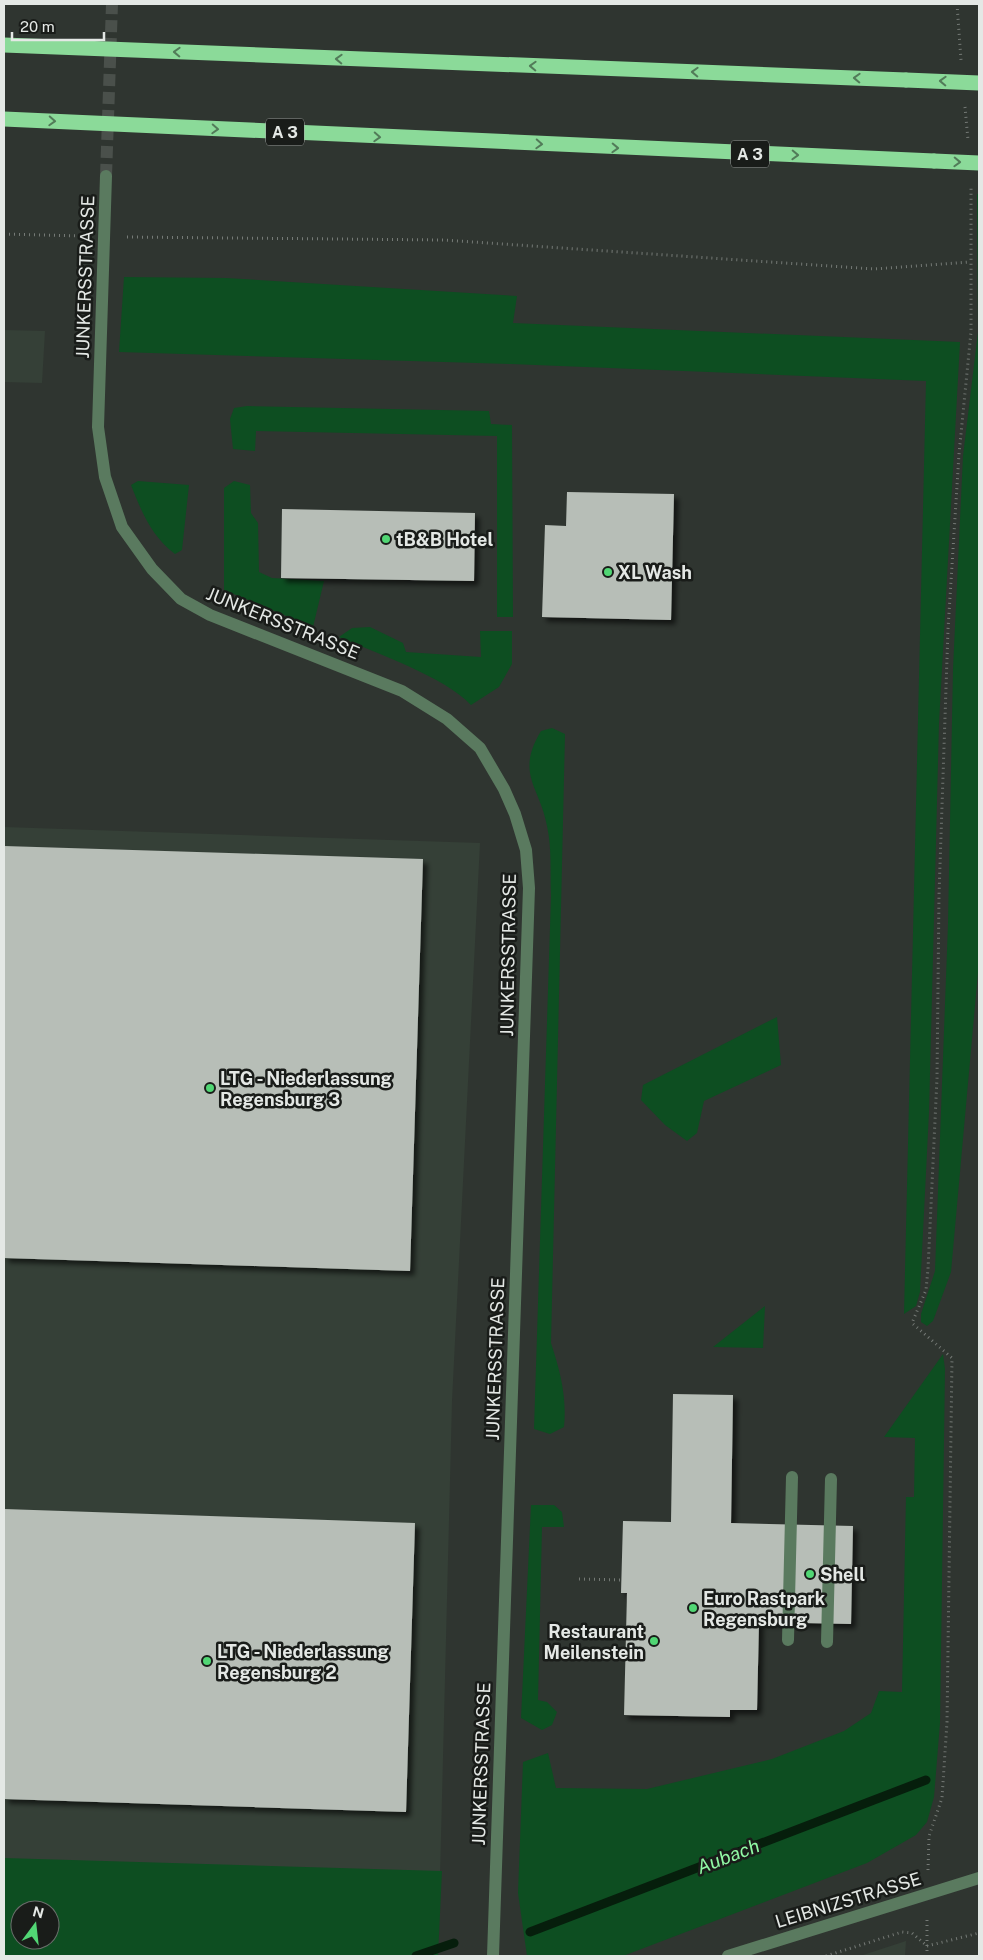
<svg xmlns="http://www.w3.org/2000/svg" width="983" height="1960" font-family="'Public Sans',sans-serif">
<style>
.built{fill:#354037;fill-rule:evenodd}
.green{fill:#0d4e21;fill-rule:evenodd}
.lines{fill:none;stroke-linecap:round;stroke-linejoin:round}
.stream{stroke:#061e0c;stroke-width:9}
.building{fill:#b7beb7;filter:url(#shadow)}
.minor-tunnel{stroke:#4a504b;stroke-width:12;stroke-dasharray:12 6;stroke-linecap:butt}
.path{stroke:#757a76;stroke-width:3;stroke-dasharray:1 4;stroke-linecap:butt}
.minor{stroke:#5a7a5f;stroke-width:12}
.highway{stroke:#8bda99;stroke-width:15}
.highway-bridge{stroke:#8bda99;stroke-width:15}
.oneway{stroke:#527b59}
.poi-dot{fill:#51d674;stroke:#191c19;stroke-width:2}
.labels{text-anchor:middle;dominant-baseline:central;stroke-width:5;stroke-linejoin:round;paint-order:stroke}
.shield{fill:#191c19;stroke:#a7aba8;stroke-width:1}
.shield-label{font-size:16px;font-weight:bold;fill:#e4e8e5}
.street-label{font-size:18px;fill:#e4e8e5;stroke:#191c19}
.poi-label{font-size:18px;font-weight:bold;fill:#e4e8e5;stroke:#191c19;text-anchor:start}
.water-label{font-size:19px;font-style:italic;fill:#91f9a5;stroke:#191c19}
</style>
<defs>
<filter id="shadow"><feDropShadow dx="4.5" dy="4.5" stdDeviation="2.5" flood-color="#0009"/></filter>
</defs>
<rect width="100%" height="100%" fill="#2f3530"/>
<path class="built" d="M 4,330 L 45,331 L 42,383 L 4,382 Z
M 4,827 L 480,843 L 452,1401 L 438,1956 L 4,1956 ZM 20,1910 L 50,1910 L 50,1940 L 20,1940 Z
M 906,1941 L 905,1956 L 860,1956 Z"/>
<path class="green" d="M 977,194 L 979,194 L 979,961 L 951,1272 L 933,1321 L 927,1326 L 921,1322 L 921,1314 L 935,1271 L 948,924 L 953,669 L 963,456 L 978,332 Z
M 124,277 L 226,278 L 517,296 L 513,323 L 960,342 L 939,723 L 929,1112 L 920,1292 L 916,1306 L 904,1314 L 926,381 L 511,364 L 119,352 Z
M 247,406 L 489,411 L 491,424 L 512,425 L 513,617 L 497,617 L 497,436 L 256,431 L 255,451 L 233,449 L 230,419 L 234,408 Z
M 138,481 L 189,485 L 182,550 L 175,554 C 152,537 141,511 131,485 Z
M 234,481 L 250,485 L 251,513 L 258,523 L 259,572 L 272,578 L 324,581 L 313,627 L 224,590 L 224,488 Z
M 370,627 L 403,643 L 406,652 L 481,657 L 480,631 L 512,631 L 512,664 L 499,687 L 471,705 C 445,677 376,653 339,637 L 352,628 Z
M 552,728 L 565,734 L 551,1343 C 560,1371 567,1396 564,1427 L 550,1434 L 534,1429 L 551,896 C 550,873 552,848 547,826 C 540,787 515,774 541,731 Z
M 777,1017 L 781,1065 L 704,1101 L 697,1133 L 687,1141 L 665,1125 L 641,1100 L 643,1085 Z
M 765,1306 L 763,1348 L 713,1347 Z
M 943,1354 L 945,1369 L 940,1723 L 934,1797 L 927,1822 L 916,1835 L 867,1863 L 623,1956 L 527,1956 L 518,1893 L 523,1762 L 548,1753 L 556,1788 L 647,1789 L 772,1759 L 844,1731 L 871,1713 L 879,1691 L 902,1692 L 906,1497 L 914,1497 L 915,1438 L 884,1437 Z
M 531,1505 L 554,1505 L 562,1512 L 564,1527 L 542,1527 L 538,1700 L 547,1702 L 557,1712 L 552,1725 L 542,1730 L 521,1718 Z
M 4,1858 L 442,1871 L 438,1956 L 4,1956 ZM 20,1910 L 50,1910 L 50,1940 L 20,1940 Z"/>
<g class="lines">
<path class="stream" d="M 530,1932 L 926,1780
M 416,1956 L 454,1943"/>
</g>
<path class="building" d="M 567,492 L 674,494 L 671,620 L 542,617 L 545,525 L 566,526 Z
M 282,509 L 475,513 L 474,581 L 281,578 Z
M 4,846 L 423,859 L 410,1271 L 4,1258 Z
M 673,1394 L 733,1395 L 731,1523 L 853,1526 L 851,1624 L 759,1622 L 757,1710 L 730,1710 L 730,1717 L 624,1715 L 627,1593 L 621,1593 L 623,1521 L 671,1522 Z
M 4,1509 L 415,1523 L 406,1812 L 4,1799 Z"/>
<g class="lines">
<path class="minor-tunnel" d="M 106,176 L 112,4"/>
<path class="path" d="M 957,4 L 961,60
M 965,107 L 968,140
M 4,234 L 83,236
M 127,237 L 443,240 L 874,269 L 970,262
M 579,1579 L 622,1580
M 928,1870 L 929,1836 L 942,1798 L 947,1722 L 952,1358 L 912,1323 L 926,1290 L 928,1269 L 937,1078 L 939,895 L 948,629 L 959,454 L 971,332 L 971,186
M 927,1946 L 979,1933
M 826,1956 L 902,1932 L 912,1933 L 927,1946
M 927,1956 L 927,1917"/>
<path class="minor" d="M 106,176 L 98,427 L 105,477 L 122,527 L 152,569 L 181,599 L 210,615 L 402,691 L 447,719 L 480,748 L 504,789 L 515,814 L 526,850 L 529,888 L 493,1956
M 788,1640 L 792,1477
M 827,1642 L 831,1479
M 728,1956 L 979,1878"/>
<path class="highway" d="M 4,45 L 906,80
M 4,119 L 934,161"/>
<path class="highway-bridge" d="M 906,80 L 979,83
M 934,161 L 979,163"/>
</g>
<defs><path id="oneway-chevron" d="M-2-3.5L2.5 0L-2 3.5" fill="none" stroke-width="1.6" stroke-linecap="round" stroke-linejoin="round" transform="scale(1.25)"/></defs>
<g class="oneway">
<use href="#oneway-chevron" transform="translate(177 52) rotate(-178)"/>
<use href="#oneway-chevron" transform="translate(339 59) rotate(-178)"/>
<use href="#oneway-chevron" transform="translate(533 66) rotate(-178)"/>
<use href="#oneway-chevron" transform="translate(695 72) rotate(-178)"/>
<use href="#oneway-chevron" transform="translate(857 78) rotate(-178)"/>
<use href="#oneway-chevron" transform="translate(943 81) rotate(-178)"/>
<use href="#oneway-chevron" transform="translate(52 121) rotate(3)"/>
<use href="#oneway-chevron" transform="translate(215 129) rotate(3)"/>
<use href="#oneway-chevron" transform="translate(377 137) rotate(3)"/>
<use href="#oneway-chevron" transform="translate(539 144) rotate(3)"/>
<use href="#oneway-chevron" transform="translate(615 148) rotate(2)"/>
<use href="#oneway-chevron" transform="translate(795 155) rotate(2)"/>
<use href="#oneway-chevron" transform="translate(957 162) rotate(2)"/>
</g>
<g class="poi-dot">
<circle cx="386" cy="539" r="5"/>
<circle cx="608" cy="572" r="5"/>
<circle cx="210" cy="1088" r="5"/>
<circle cx="810" cy="1574" r="5"/>
<circle cx="693" cy="1608" r="5"/>
<circle cx="654" cy="1641" r="5"/>
<circle cx="207" cy="1661" r="5"/>
</g>
<g class="labels">
<g class="shield">
<rect x="266" y="118.5" width="38" height="27" rx="4"/>
<rect x="731" y="140.5" width="38" height="27" rx="4"/>
</g>
<g class="shield-label">
<text x="285" y="132">A 3</text>
<text x="750" y="154">A 3</text>
</g>
<g class="street-label">
<text transform="translate(85 277) rotate(-88)">JUNKERSSTRASSE</text>
<text transform="translate(283 623) rotate(22)">JUNKERSSTRASSE</text>
<text transform="translate(508 955) rotate(-89)">JUNKERSSTRASSE</text>
<text transform="translate(495 1359) rotate(-88)">JUNKERSSTRASSE</text>
<text transform="translate(481 1764) rotate(-88)">JUNKERSSTRASSE</text>
<text transform="translate(848 1900) rotate(-17)">LEIBNIZSTRASSE</text>
</g>
<g class="poi-label">
<text x="396" y="539">tB&amp;B Hotel</text>
<text x="618" y="572">XL Wash</text>
<text x="220" y="1078">LTG - Niederlassung<tspan x="220" dy="21">Regensburg 3</tspan></text>
<text x="820" y="1574">Shell</text>
<text x="703" y="1598">Euro Rastpark<tspan x="703" dy="21">Regensburg</tspan></text>
<text x="644" y="1631" text-anchor="end">Restaurant<tspan x="644" dy="21">Meilenstein</tspan></text>
<text x="217" y="1651">LTG - Niederlassung<tspan x="217" dy="21">Regensburg 2</tspan></text>
</g>
<g class="water-label">
<text transform="translate(728 1856) rotate(-21)">Aubach</text>
</g>
</g>
<rect width="983" height="1960" fill="none" stroke="#e4e8e5" stroke-width="10"/>
<g transform="translate(35 1925) rotate(15)"><circle r="24" fill="#191c19" stroke="#6a6e6b"/>
<path d="M0-4L9 19L0 12L-9 19Z" fill="#51d674"/>
<text y="-8" font-size="14" font-weight="bold" text-anchor="middle" fill="#e4e8e5">N</text>
</g>
<path d="M12 32v8h92v-8" fill="none" stroke="#e4e8e5" stroke-width="2.5"/>
<text x="20" y="32" font-size="15" fill="#e4e8e5" stroke="#191c19" stroke-width="4" paint-order="stroke">20 m</text>
</svg>
